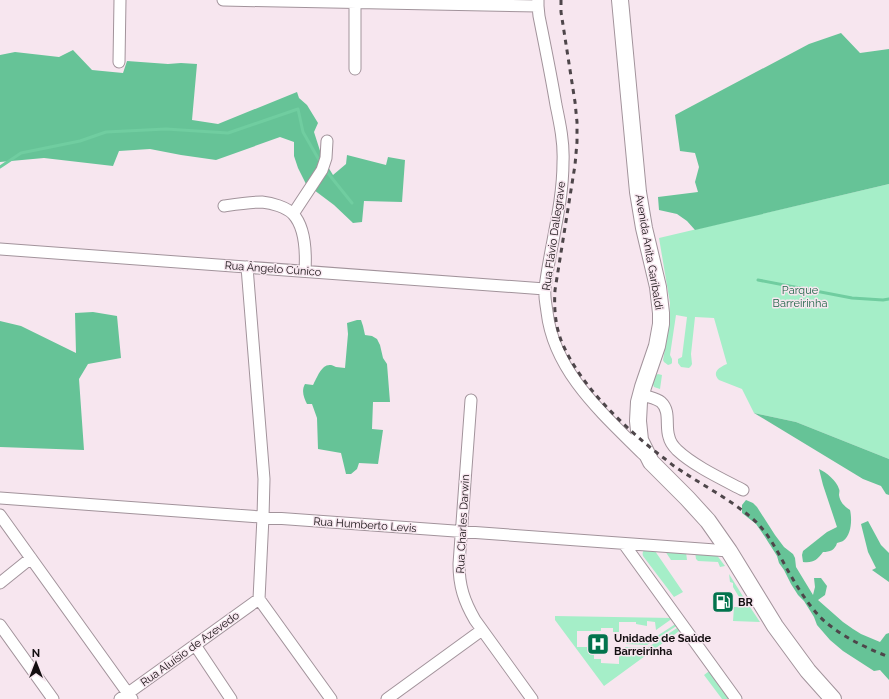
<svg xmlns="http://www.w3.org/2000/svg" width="889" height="699" font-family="Raleway,sans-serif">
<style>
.green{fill:#a5eec8}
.forest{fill:#66c397}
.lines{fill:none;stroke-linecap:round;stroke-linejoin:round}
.stream{stroke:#70cda0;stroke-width:3}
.minor-casing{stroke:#a2939b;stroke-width:13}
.secondary-casing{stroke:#a2939b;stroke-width:18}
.minor{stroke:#fff;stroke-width:11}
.secondary{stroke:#fff;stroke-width:16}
.rail{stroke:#4e464a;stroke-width:3;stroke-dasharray:5 5;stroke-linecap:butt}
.labels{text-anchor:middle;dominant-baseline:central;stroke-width:3;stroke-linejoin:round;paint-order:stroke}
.street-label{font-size:11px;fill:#140f11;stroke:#f7e6ef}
.park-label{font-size:11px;fill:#1f6447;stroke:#f7e6ef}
.poi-label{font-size:11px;font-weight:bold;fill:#140f11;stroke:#f7e6ef;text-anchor:start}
</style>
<rect width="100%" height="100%" fill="#f7e6ef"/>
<path class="green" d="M 889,184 L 889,459 L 796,422 L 754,413 L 742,389 L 719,380 C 711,372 720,367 727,364 L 714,318 L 695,317 L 691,354 L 692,364 L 691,366 L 689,368 L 681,367 L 678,363 L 678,359 L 682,357 L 687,317 L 676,315 L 670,355 L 672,359 L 672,363 L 671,364 L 668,365 L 664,362 L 663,360 L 668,331 L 670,303 L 659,238 Z
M 658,374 L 662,375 L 660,389 L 654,387 L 652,382 L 654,376 Z
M 645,549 L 651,549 L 655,551 L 683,592 L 674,597 L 643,556 C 642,553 643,551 645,549 Z
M 665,551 L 686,552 L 687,560 L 671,560 Z
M 695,552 L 716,554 L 725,566 L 720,567 L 718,562 L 698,561 L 696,559 Z
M 729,574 L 744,598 L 739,597 L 733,587 L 733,583 L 730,582 Z
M 734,607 L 750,607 L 760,622 L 733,621 Z
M 555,616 L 673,618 L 656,630 L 655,622 L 647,621 L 647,626 L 636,624 L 636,622 L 619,622 L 619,632 L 613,632 L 613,628 L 601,628 L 601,631 L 577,631 L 577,647 L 594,647 L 594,659 L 601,659 L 601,663 L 619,664 L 619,652 L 620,652 L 620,656 L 625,656 L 625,647 L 647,648 L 680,626 L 682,629 L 604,686 L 555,620 Z
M 677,623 L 678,625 L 647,645 L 626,644 L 626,642 L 646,642 L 646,637 L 654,638 Z
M 712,669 L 733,696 L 729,699 L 722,699 L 704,675 Z"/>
<path class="forest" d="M 841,33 L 860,53 L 889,49 L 889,184 L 695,230 L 687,221 L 677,214 L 659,210 L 658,197 L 698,192 L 695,182 L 699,167 L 695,153 L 680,151 L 675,115 L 809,44 Z
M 73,50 L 92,70 L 123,73 L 127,61 L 168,64 L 181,63 L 197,64 L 192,120 L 218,124 L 297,92 L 299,98 L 307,105 L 318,123 L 314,132 L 322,157 L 333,175 L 346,164 L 347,155 L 386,165 L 388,157 L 405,160 L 402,202 L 364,201 L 362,222 L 353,223 L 334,205 L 306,184 L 298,168 L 294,156 L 294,142 L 280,137 L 216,160 L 181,155 L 150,149 L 119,151 L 113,166 L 44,158 L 0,162 L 0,55 L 15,52 L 59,57 Z
M 93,312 L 117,316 L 121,358 L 88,364 L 79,379 L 84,450 L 0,447 L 0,321 L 21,326 L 76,353 L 75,313 Z
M 357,320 L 361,320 L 363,326 L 365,335 L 372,336 L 377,339 L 380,345 L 383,358 L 387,364 L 390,402 L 373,402 L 372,429 L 383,430 L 378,464 L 359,463 L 357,469 L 351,474 L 346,474 L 341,453 L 318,449 L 317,418 L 312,404 L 307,404 C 304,398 301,391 305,384 L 313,385 C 318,376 323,359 336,367 L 345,368 L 348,334 L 347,323 Z
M 754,413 L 796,422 L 889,459 L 889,495 L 886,494 L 881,486 L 863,479 Z
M 819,469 C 826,472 837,481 839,489 C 840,491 839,493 839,495 C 840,502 844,506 850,510 C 852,518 852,535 843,541 C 842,542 839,542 837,543 C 835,550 830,552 823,552 C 817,560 814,563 803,562 L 802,555 L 803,551 L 827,532 L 837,527 L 823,485 Z
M 746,500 L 753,503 L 757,507 L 775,535 L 784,547 L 793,554 L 795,558 L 796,567 L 813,595 L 815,587 L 814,578 L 821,578 L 827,586 L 825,595 L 818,600 L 843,622 L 853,629 L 861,634 L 880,642 L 886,634 L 889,633 L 889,680 L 880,670 L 874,671 L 843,651 L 830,640 L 817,625 L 814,617 L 804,601 L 798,595 L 791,584 L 784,570 L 779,563 L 777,556 L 765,537 L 756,524 L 742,513 L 742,505 Z
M 868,521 L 881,545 L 889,553 L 889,582 L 872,570 L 876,568 L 868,552 L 861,524 Z"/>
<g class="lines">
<path class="stream" d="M 0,167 L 21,153 L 80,141 L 106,132 L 166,129 L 228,133 L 298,109 L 303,132 L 319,160
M 327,172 L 352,203
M 758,280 L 852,298 L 883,300 L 889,299"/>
<g class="minor-casing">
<path id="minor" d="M 223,0 L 538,6
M 538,0 L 538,6 L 539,16 C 545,46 551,75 556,105 C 560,124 564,143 563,162 C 563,205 550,246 545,288 C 544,296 546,304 547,312 C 554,372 603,414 643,454
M 119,62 L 120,0
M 355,69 L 355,0
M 224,206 C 237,204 249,202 262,202 C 272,203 286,207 293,214 C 306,228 306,254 305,271
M 293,214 L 322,170 L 326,158 L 327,141
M 0,249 L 545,289
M 247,267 L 264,479 L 263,517 L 259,599 L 331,699
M 641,394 C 647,397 656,398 661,402 C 671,411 665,426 669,437 C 670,442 674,447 677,450 C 694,466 722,479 743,490
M 471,400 L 459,564 C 459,586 464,601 475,620 L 532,699
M 0,498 L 729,551
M 0,515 L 132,699
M 624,544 L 736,699
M 0,583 L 31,558
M 0,625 L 53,699
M 195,645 L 231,699
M 120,699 L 259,599
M 387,699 L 482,630"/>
</g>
<g class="secondary-casing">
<path id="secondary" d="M 620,0 L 638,192 L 644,228 L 658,287 L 661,313 L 661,324 L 657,346 L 643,387 L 639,402 L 638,421 L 640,440 L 651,462 L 687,498 L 708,521 L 729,551 L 775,626 L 808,671 L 833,699"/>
</g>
<use href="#minor" class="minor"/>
<use href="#secondary" class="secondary"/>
<path class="rail" d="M 561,0 L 561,12 L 575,102 L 577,122 L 577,142 L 575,165 L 555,290 C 554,307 555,324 561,340 C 579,385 624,427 661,456 C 667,460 673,466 680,470 C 704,486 731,500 753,519 C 772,536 781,560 794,581 C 801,593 810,606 819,616 C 838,635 864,647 889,657"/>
</g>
<defs>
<g id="fuel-square" transform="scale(1.15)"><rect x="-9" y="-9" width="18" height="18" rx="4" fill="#02734d" stroke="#f7e6ef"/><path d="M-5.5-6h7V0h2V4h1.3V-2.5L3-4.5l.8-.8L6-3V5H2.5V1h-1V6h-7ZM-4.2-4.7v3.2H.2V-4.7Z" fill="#fff"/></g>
<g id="hospital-square" transform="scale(1.15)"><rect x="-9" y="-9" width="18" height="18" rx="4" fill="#02734d" stroke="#f7e6ef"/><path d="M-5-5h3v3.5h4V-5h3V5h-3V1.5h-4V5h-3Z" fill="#fff"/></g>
</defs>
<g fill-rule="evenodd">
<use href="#fuel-square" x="723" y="602"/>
<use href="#hospital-square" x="598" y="644"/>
</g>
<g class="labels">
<g class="street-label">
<text transform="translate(554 236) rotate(-82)">Rua Flávio Dallegrave</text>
<text transform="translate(649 252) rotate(80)">Avenida Anita Garibaldi</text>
<text transform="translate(273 269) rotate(4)">Rua Ângelo Cúnico</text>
<text transform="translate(463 524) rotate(-87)">Rua Charles Darwin</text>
<text transform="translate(365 525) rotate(4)">Rua Humberto Levis</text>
<text transform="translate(190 649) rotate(-36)">Rua Aluísio de Azevedo</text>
</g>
<g class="park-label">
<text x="800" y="290">Parque<tspan x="800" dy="13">Barreirinha</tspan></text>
</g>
<g class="poi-label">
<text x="738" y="602">BR</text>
<text x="614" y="638">Unidade de Saúde<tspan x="614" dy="13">Barreirinha</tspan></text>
</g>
</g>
<g transform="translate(36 663)" stroke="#f7e6ef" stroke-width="3" paint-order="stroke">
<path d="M0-3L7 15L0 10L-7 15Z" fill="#140f11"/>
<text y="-6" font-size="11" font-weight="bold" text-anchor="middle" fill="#140f11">N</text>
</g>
</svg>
